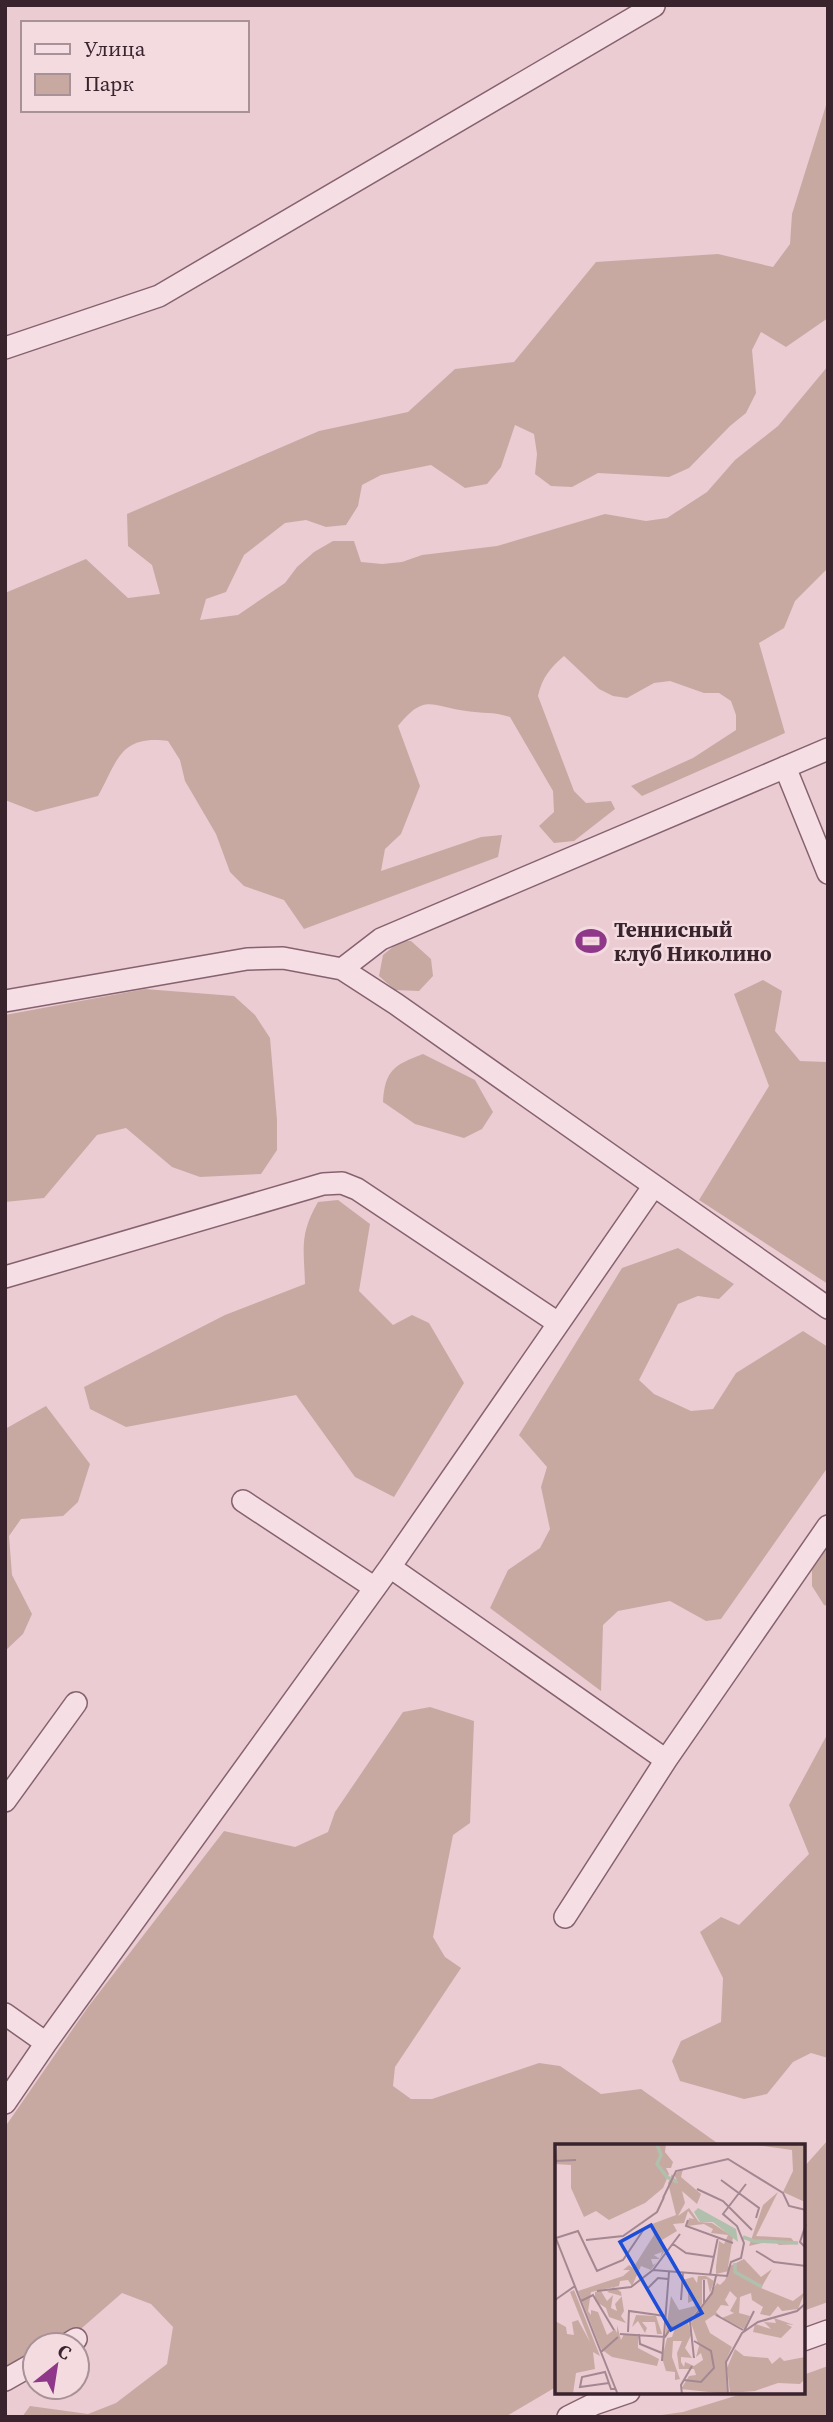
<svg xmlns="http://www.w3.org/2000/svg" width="833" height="2422" font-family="'Source Serif 4',serif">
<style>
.green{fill:#c8a9a1}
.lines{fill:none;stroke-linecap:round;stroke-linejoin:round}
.minor-casing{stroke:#866270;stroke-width:24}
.minor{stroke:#f6dfe4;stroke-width:21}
.labels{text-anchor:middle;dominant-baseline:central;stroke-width:5;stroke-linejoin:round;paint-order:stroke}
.poi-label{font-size:21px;font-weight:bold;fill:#39232d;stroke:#f3dbe0;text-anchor:start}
.inset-river{fill:none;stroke:#b0c0ac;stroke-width:3.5}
.inset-road{fill:none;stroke:#a48891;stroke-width:2}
.view{fill:#1d4ed8;fill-opacity:0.15;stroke:#1d4ed8;stroke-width:3.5}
.inset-edge{fill:none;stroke:#39232d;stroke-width:3.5}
</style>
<rect width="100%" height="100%" fill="#ebccd3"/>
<path class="green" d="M 828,99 L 828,318 L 786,347 L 761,332 L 752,350 L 756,393 L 746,413 L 730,426 L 689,468 L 669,477 L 598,473 L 572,487 L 551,486 L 535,474 L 537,454 L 534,434 L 515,425 L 501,467 L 487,484 L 465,488 L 431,465 L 381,475 L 362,485 L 358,506 L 346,525 L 326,527 L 306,520 L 285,523 L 244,555 L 226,592 L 206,599 L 200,620 L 238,615 L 285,583 L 297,567 L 314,552 L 333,541 L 354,541 L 361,562 L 382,564 L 402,562 L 422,555 L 497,546 L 605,514 L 646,521 L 667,518 L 707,492 L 735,460 L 778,426 L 828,366 L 828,568 L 795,601 L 784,628 L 759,643 L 785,733 L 642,796 L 631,786 L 693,758 L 736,730 L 736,715 L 731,701 L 719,693 L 704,693 L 670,681 L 654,683 L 627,698 L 613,696 L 599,689 L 564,656 C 550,668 542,678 538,696 L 574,791 L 586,803 L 611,801 L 615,809 L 574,841 L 554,843 L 539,826 L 554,812 L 553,791 L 510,717 C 492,711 483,714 466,711 C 430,706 425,693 398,726 L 420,786 L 401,834 L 385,849 L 381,871 L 481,837 L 502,835 L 498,857 L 304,929 L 284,900 L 244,886 L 230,872 L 216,834 L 185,781 L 180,760 L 168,741 C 120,735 118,760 98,796 L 36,812 L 5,800 L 5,593 L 86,559 L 128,598 L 160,594 L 152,565 L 128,546 L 127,514 L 319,431 L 408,412 L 455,369 L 514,362 L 596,262 L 718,254 L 773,267 L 790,244 L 792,214 Z
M 400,941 L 411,941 L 431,959 L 433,976 L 419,991 L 395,990 L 379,976 L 383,955 Z
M 763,980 L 782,991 L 775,1031 L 800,1061 L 827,1062 L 828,1065 L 828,1284 L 699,1200 L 769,1086 L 734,994 Z
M 145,989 L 234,996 L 255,1015 L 270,1038 L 277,1120 L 277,1150 L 261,1174 L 200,1177 L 172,1167 L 126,1128 L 97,1135 L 44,1198 L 5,1202 L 5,1015 Z
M 423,1054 L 475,1080 L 493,1112 L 482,1129 L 464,1138 L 415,1124 L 383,1102 C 385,1070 394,1065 423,1054 Z
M 338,1200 L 370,1224 L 359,1291 L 393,1325 L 412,1315 L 429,1323 L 464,1383 L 394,1497 L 355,1477 L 296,1395 L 126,1427 L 90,1409 L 84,1387 L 225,1315 L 305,1284 C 304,1248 299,1235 318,1202 Z
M 678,1248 L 734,1284 L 719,1299 L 698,1296 L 678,1304 L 639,1380 L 654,1394 L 691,1411 L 713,1409 L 736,1373 L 803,1331 L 828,1347 L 828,1467 L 721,1619 L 706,1621 L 670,1601 L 618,1611 L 603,1625 L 601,1691 L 490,1608 L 508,1570 L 540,1548 L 550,1529 L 541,1487 L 547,1467 L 519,1435 L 622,1268 Z
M 46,1406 L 90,1464 L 78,1502 L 63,1516 L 21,1519 L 9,1536 L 12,1575 L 32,1614 L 23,1634 L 5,1651 L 5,1429 Z
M 828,1547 L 828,1606 L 824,1605 L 812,1586 L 812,1565 Z
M 430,1707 L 474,1721 L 470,1823 L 453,1835 L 433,1937 L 445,1957 L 461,1968 L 395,2067 L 393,2086 L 411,2099 L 432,2099 L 539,2063 L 560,2066 L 601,2094 L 641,2089 L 720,2145 L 556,2146 L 556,2387 L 505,2417 L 22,2417 L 30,2406 L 88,2414 L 116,2403 L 167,2364 L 173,2327 L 151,2304 L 122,2293 L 75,2334 L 56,2345 L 35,2345 L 35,2357 L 5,2373 L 5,2127 L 88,2007 L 224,1831 L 295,1847 L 328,1832 L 335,1812 L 403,1712 Z
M 828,1733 L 828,2058 L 811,2053 L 793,2062 L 767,2094 L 744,2099 L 680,2081 L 672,2061 L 681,2041 L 721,2022 L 723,1978 L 700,1932 L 721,1917 L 739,1925 L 809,1854 L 789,1805 Z
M 828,2140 L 828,2302 L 803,2311 L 803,2168 Z
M 828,2366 L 828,2417 L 647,2417 L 683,2412 L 748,2392 L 803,2392 L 803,2375 Z"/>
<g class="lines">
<g class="minor-casing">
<path id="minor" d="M 5,348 L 159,296 L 654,6
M 785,767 L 828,873
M 342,969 L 381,939 L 828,749
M 5,1001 L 247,959 L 283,958 L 342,969 L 396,1004 L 828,1308
M 5,1277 L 323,1184 L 342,1183 L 357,1189 L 558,1323
M 243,1501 L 375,1588
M 390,1567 L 666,1760
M 5,1801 L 76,1703
M 565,1917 L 666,1760 L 828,1526
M 5,2014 L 46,2043
M 5,2103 L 46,2043 L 390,1567 L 653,1187
M 803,2340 L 828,2331
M 66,2345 L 76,2339
M 5,2380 L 35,2363
M 568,2417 L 594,2404 L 629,2392"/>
</g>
<use href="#minor" class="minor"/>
</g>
<defs>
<g id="stadium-bare" transform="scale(2.415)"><path d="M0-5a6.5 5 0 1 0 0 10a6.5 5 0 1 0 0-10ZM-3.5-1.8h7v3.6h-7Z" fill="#8f3889" stroke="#f3dbe0" stroke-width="2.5" paint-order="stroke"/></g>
</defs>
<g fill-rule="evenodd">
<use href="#stadium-bare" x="591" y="941"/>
</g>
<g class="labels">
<g class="poi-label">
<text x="614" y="929">Теннисный<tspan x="614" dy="24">клуб Николино</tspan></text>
</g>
</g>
<g transform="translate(555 2144)">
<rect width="250" height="250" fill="#ebccd3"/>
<path d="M 3,0 L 111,0 L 110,8 L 118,18 L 116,24 L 111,24 L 114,30 L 108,44 L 90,59 L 54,76 L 41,67 L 29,73 L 16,44 L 16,21 L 0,20 ZM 194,0 L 250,0 L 250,58 L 228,48 L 238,27 L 237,6 ZM 128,25 L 126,33 L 146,50 L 142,60 L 127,47 L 130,59 L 123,72 L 134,64 L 144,78 L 157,79 L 178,93 L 173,123 L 189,115 L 206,133 L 217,125 L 206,144 L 238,157 L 250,148 L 243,165 L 227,167 L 223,162 L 215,172 L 205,170 L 208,163 L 197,156 L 196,149 L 185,153 L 184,169 L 195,172 L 189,185 L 167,174 L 179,169 L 175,167 L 182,154 L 175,147 L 170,156 L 174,162 L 166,161 L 161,168 L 166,173 L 159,171 L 150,177 L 155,189 L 177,203 L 171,216 L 172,250 L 126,245 L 134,232 L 141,231 L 139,225 L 124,225 L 122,209 L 127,197 L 118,197 L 117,213 L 125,235 L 120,236 L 120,228 L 111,227 L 107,214 L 112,194 L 117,193 L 121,181 L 110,193 L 116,152 L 124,166 L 140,162 L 139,156 L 133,159 L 133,141 L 128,136 L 138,133 L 142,139 L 143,132 L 151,132 L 159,137 L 155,149 L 152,135 L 147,136 L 147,160 L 133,178 L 136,191 L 130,204 L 137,214 L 126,213 L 126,218 L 129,223 L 130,218 L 139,222 L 148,216 L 146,209 L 141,213 L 144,202 L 136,179 L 162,139 L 165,141 L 170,136 L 174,127 L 161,130 L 161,123 L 164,97 L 169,100 L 173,91 L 156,89 L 158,85 L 149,80 L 132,82 L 134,74 L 139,75 L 133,67 L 129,79 L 118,80 L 122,87 L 107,96 L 109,108 L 105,114 L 107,108 L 99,111 L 105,115 L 96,115 L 98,121 L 101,119 L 96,126 L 86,122 L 77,142 L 73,136 L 65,137 L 64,142 L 36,148 L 33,167 L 36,171 L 36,166 L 43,168 L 52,191 L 60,185 L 62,189 L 62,181 L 66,196 L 69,190 L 83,191 L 83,204 L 104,215 L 102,222 L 57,213 L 46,205 L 23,147 L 68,132 L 75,126 L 68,126 L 74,121 L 78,124 L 99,91 L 97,80 L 121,71 L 113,39 L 117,30 L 123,40 L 119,30 ZM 223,48 L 201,92 L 236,94 L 241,100 L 224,101 L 219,96 L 194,102 L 208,61 ZM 59,143 L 66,148 L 69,167 L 66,172 L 71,179 L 54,173 L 51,164 L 40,157 L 40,148 L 46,147 L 52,157 L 58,151 L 56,164 L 62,167 L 60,160 L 67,152 L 52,148 ZM 19,146 L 45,212 L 38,208 L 40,225 L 21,229 L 18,250 L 0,250 L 0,177 L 11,183 L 12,190 L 19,191 L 17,178 L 23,176 L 35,198 L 15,148 ZM 81,171 L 101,172 L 107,190 L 102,190 L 100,178 L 87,178 L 92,184 L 90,189 L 83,177 L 77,183 ZM 219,174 L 239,181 L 231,180 L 237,183 L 226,194 L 198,188 L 200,180 L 216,185 L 209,178 L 221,179 ZM 180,205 L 189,212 L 213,214 L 217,220 L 225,213 L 229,217 L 250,213 L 250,235 L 245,240 L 223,239 L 200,247 L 175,249 L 172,224 Z" fill="#c8a9a1"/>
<path d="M 143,64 L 181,85 L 183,98 L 158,78 L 145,78 L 139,68 Z" fill="#b0c0ac"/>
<path class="inset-river" d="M 102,0 L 106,11 L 102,20 L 112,33 L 122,38M 188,93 L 199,97 L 243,99M 180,119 L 180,128 L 207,143"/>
<path class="inset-road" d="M 0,17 L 21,16M 166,36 L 204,64 L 201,74M 142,45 L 168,57 L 197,86M 108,54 L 121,27 L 173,15 L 228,49 L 234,62 L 251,66M 133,76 L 131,82 L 178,99M 251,80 L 245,98 L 251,104M 0,92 L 63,251M 1,94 L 23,87 L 42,127 L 68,116 L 89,85M 31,96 L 68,92 L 102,68 L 109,53M 118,100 L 131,109 L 159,113M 201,107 L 219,118 L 251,122M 98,126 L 125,90M 155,131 L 163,93M 149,136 L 149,159M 92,145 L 103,134 L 113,135M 42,147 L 76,143 L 98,126 L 172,132 L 176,118 L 186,114 L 189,99 L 182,82 L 168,70 L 191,40M 0,156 L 20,142M 126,156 L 128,129M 26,157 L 38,151 L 59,186M 161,171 L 188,186M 189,187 L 199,167M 73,188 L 74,167 L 110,172M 65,190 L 110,193 L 117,182M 84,190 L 85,200 L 107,209M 46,208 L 63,193M 139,214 L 135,178 L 157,149 L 161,132M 107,217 L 114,128M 129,236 L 146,238 L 159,224 L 156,207 L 139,197M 54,239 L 25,243 L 27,233 L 50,228 L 56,245 L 61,245M 127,251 L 126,241 L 137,222M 173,251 L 171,218 L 187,189 L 203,178 L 242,167 L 251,159"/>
<path class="view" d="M 96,81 L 147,169 L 116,186 L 65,98 Z"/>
<rect width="250" height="250" class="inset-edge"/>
</g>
<rect width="833" height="2422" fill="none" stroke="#39232d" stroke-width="14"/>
<rect x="21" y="21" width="228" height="91" fill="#f3dbe0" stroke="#a99198" stroke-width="2"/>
<rect x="35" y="44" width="35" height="10" fill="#f6dfe4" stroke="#a99198" stroke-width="2"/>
<text x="84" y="56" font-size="21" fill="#39232d">Улица</text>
<rect x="35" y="74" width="35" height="21" fill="#c8a9a1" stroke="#a99198" stroke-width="2"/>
<text x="84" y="91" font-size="21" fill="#39232d">Парк</text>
<g transform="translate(56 2366) rotate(30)"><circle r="33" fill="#f3dbe0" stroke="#a99198" stroke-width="2"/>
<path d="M0-5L12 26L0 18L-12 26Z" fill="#8f3889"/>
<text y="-10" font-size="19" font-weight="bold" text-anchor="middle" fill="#39232d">С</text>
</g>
</svg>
